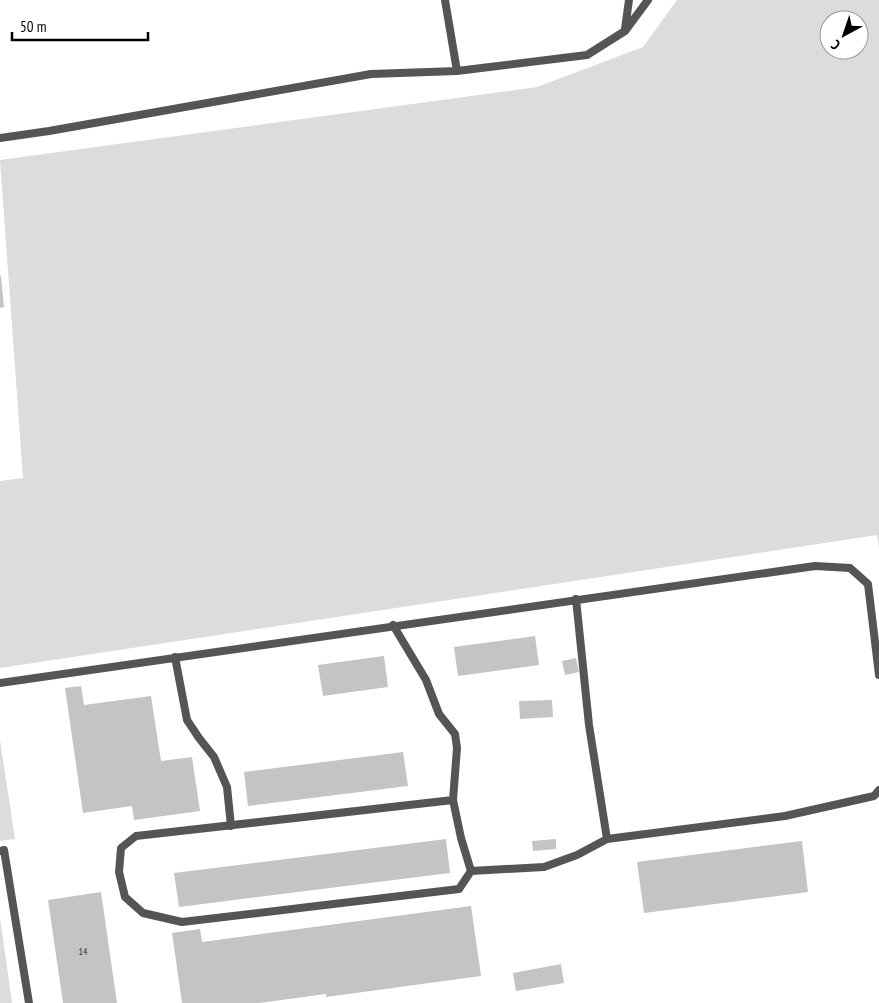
<svg xmlns="http://www.w3.org/2000/svg" width="879" height="1003" font-family="'PT Sans Narrow',sans-serif">
<style>
.green{fill:#dcdcdc;fill-rule:evenodd}
.building{fill:#c4c4c4}
.lines{fill:none;stroke-linecap:round;stroke-linejoin:round}
.lane{stroke:#555;stroke-width:8}
.labels{text-anchor:middle;dominant-baseline:central;stroke-width:5;stroke-linejoin:round;paint-order:stroke}
.number-label{font-size:10px;fill:#313131}
</style>
<rect width="100%" height="100%" fill="#fff"/>
<path class="green" d="M 677,0 L 879,0 L 879,549 L 877,535 L 0,668 L 0,481 L 23,478 L 0,160 L 537,87 L 643,47 ZM 829,20 L 859,20 L 859,50 L 829,50 Z
M 0,740 L 15,839 L 0,841 Z
M 0,917 L 12,1003 L 0,1003 Z"/>
<path class="building" d="M 0,276 L 1,276 L 4,307 L 0,308 Z
M 535,636 L 539,665 L 458,676 L 454,647 Z
M 384,656 L 388,687 L 323,696 L 318,665 Z
M 576,658 L 579,672 L 565,675 L 562,661 Z
M 81,686 L 84,705 L 151,696 L 161,761 L 192,757 L 200,811 L 134,820 L 132,806 L 83,813 L 65,688 Z
M 552,700 L 553,717 L 520,719 L 519,701 Z
M 403,752 L 408,786 L 248,806 L 244,772 Z
M 446,839 L 450,873 L 179,907 L 174,873 Z
M 556,839 L 556,849 L 533,851 L 532,841 Z
M 802,841 L 808,892 L 644,913 L 637,862 Z
M 101,892 L 117,1003 L 63,1003 L 48,900 Z
M 471,906 L 481,976 L 326,997 L 326,994 L 259,1003 L 182,1003 L 172,933 L 200,929 L 202,942 Z
M 561,964 L 564,983 L 516,991 L 513,973 Z"/>
<g class="lines">
<path class="lane" d="M 445,0 L 457,71
M 625,29 L 629,0
M 0,138 L 49,131 L 371,74 L 457,71 L 587,55 L 625,31 L 648,0
M 576,599 L 589,725 L 607,839 L 785,816 L 874,796 L 879,790
M 393,625 L 426,680 L 439,714 L 455,734 L 457,748 L 453,800
M 175,657 L 187,720 L 199,738 L 214,757 L 227,787 L 231,826
M 0,683 L 815,566 L 850,568 L 868,584 L 879,675
M 0,851 L 4,850 L 29,1003
M 471,871 L 461,838 L 453,800 L 136,836 L 121,848 L 119,872 L 125,897 L 143,913 L 182,922 L 459,889 L 471,871 L 544,867 L 577,855 L 607,839"/>
</g>
<g class="labels">
<g class="number-label">
<text x="83" y="951">14</text>
</g>
</g>
<g transform="translate(844 35) rotate(220)"><circle r="24" fill="#ffffff" stroke="#999999"/>
<path d="M0-4L9 19L0 12L-9 19Z" fill="#000000"/>
<text y="-8" font-size="14" font-weight="bold" text-anchor="middle" fill="#000000">С</text>
</g>
<path d="M12 32v8h136v-8" fill="none" stroke="#000000" stroke-width="2.5"/>
<text x="20" y="32" font-size="15" fill="#000000" stroke="#ffffff" stroke-width="4" paint-order="stroke">50 m</text>
</svg>
